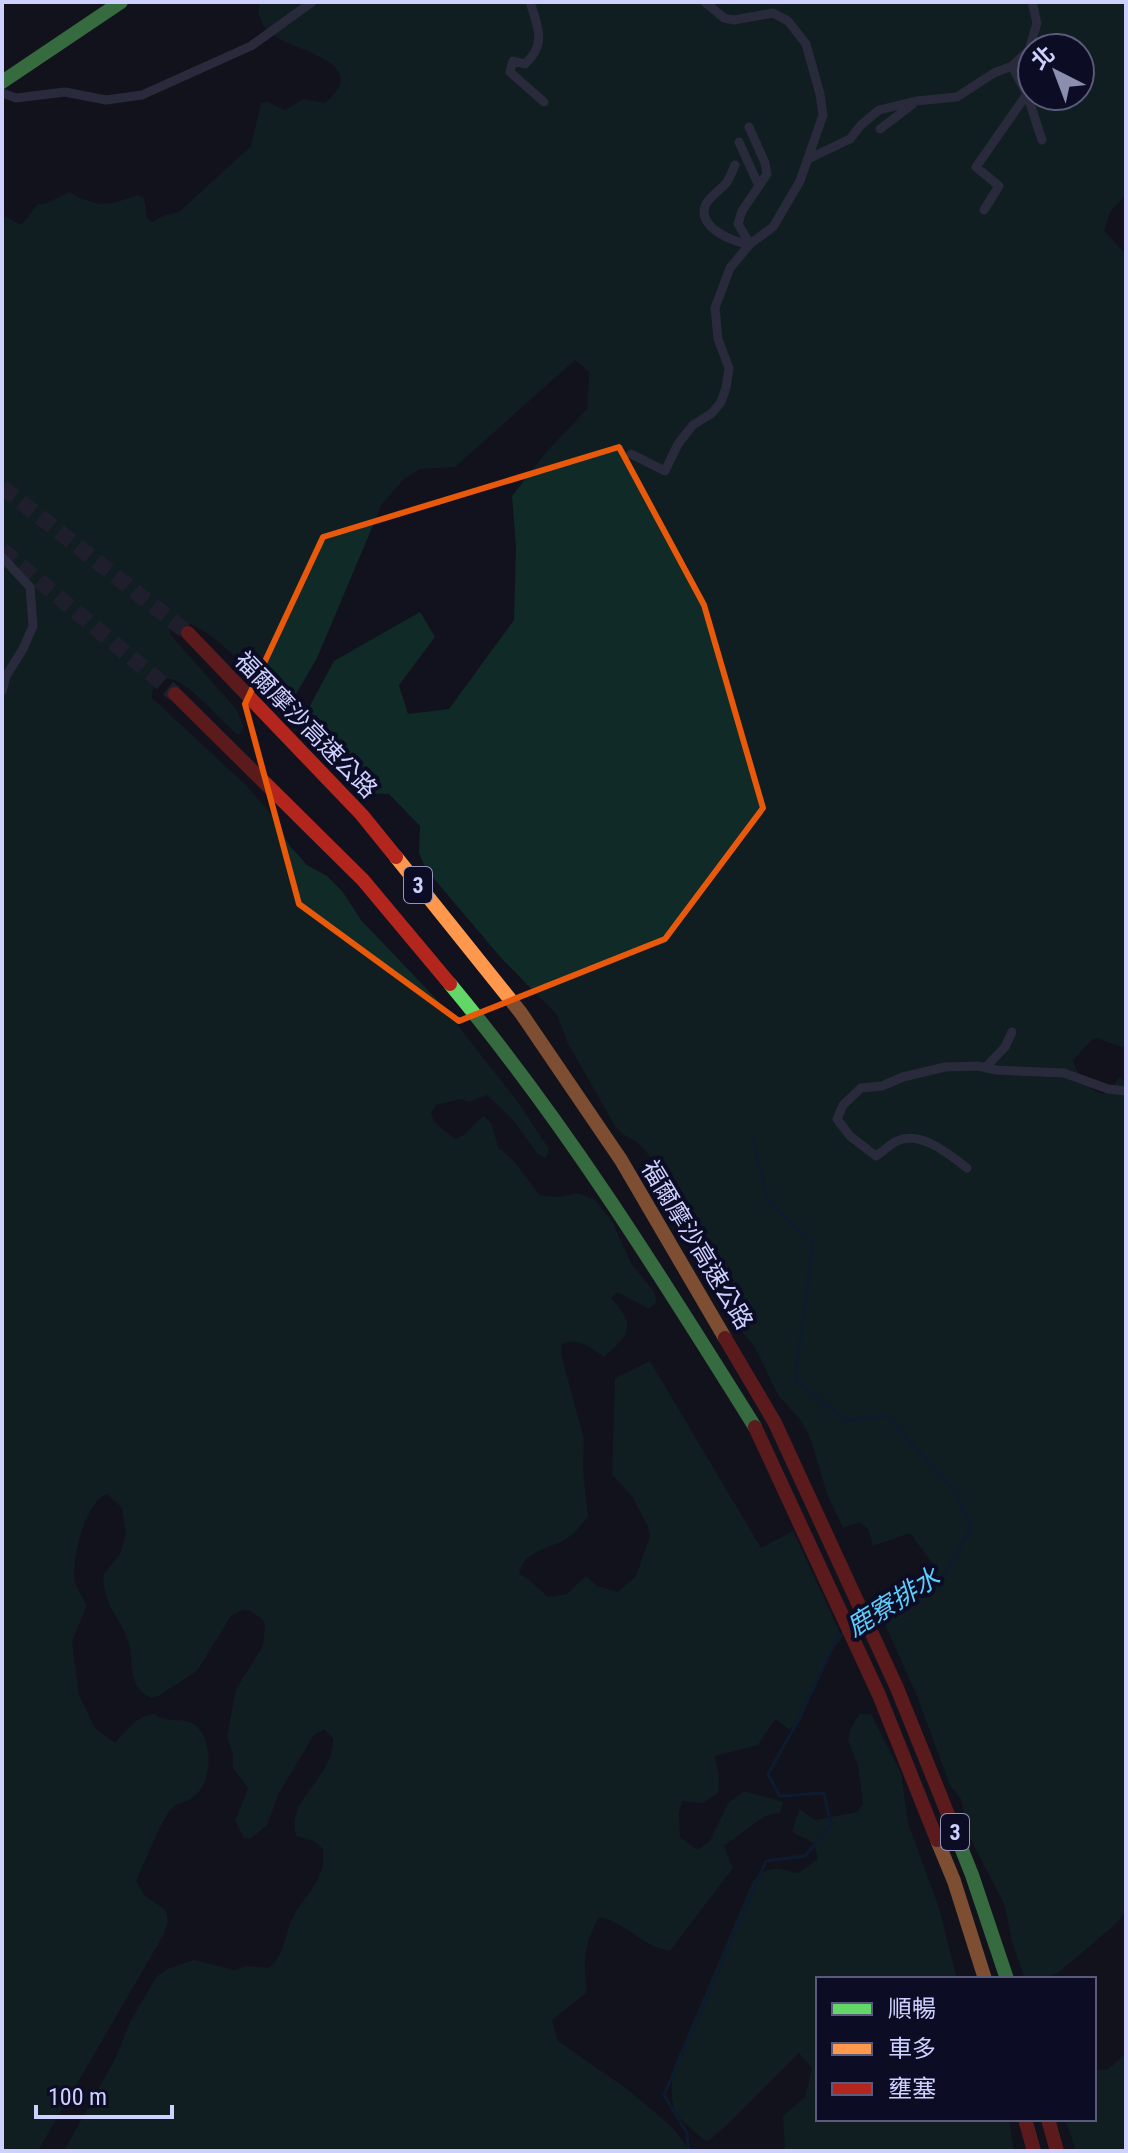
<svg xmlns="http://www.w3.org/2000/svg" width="1128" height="2153" font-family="'Roboto Condensed','Noto Sans TC',sans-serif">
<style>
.green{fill:#0f2a27;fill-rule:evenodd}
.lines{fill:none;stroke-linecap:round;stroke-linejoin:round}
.stream{stroke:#082744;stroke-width:3}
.highway-tunnel{stroke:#2e2e40;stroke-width:16;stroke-dasharray:16 8;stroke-linecap:butt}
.street{stroke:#45485f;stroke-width:9}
.fast{stroke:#63d668;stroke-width:14}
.slow{stroke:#ff974d;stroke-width:14}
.jam{stroke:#b3261e;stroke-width:14}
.marked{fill:none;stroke:#e8590c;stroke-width:6;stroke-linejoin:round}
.labels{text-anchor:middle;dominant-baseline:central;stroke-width:8;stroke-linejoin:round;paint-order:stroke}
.shield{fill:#0c0c24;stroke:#9495bd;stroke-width:2}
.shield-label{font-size:22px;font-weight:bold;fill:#ced0ff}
.street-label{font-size:24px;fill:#ced0ff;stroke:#0c0c24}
.water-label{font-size:26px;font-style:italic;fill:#5ccdff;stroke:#0c0c24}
</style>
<rect width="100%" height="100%" fill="#12121e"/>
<path class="green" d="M 260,2 L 1126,2 L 1126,195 L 1110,212 L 1104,231 L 1126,254 L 1126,1047 C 1090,1042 1104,1024 1073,1061 C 1080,1077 1089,1096 1109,1093 L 1119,1077 L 1126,1083 L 1126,1911 L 1117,1923 L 1059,1972 L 1045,1979 L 1025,1979 L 1012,1942 L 1005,1906 L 969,1836 L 961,1799 L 950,1785 L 917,1696 L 882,1618 L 901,1592 L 935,1567 L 910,1533 L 873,1546 L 868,1529 L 860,1522 L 843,1528 L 827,1494 L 811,1440 L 801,1421 L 778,1395 L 755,1347 L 731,1318 L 724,1300 L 683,1236 L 666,1202 L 675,1184 L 638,1143 L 621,1133 L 615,1126 L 567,1042 L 557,1015 L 502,959 L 425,868 L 419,852 L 420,826 L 389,794 L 372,793 L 299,726 L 334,661 L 420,612 L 435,637 L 399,685 L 408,714 L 449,709 L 514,620 L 516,546 L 512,496 L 549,449 L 587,409 L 589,372 L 575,360 L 455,467 L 420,469 L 405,478 L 382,504 L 317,658 L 285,713 C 254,679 222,632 177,619 L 171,625 L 170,634 L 236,709 L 244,727 L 239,735 C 220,725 164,643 151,697 L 246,785 L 276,820 L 289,845 L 307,865 L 327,876 L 342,891 L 361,920 L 440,1003 L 518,1102 L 549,1149 L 546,1158 L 538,1154 L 512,1119 L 487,1095 L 469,1102 L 461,1099 L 436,1105 L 431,1113 L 434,1122 L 455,1139 C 468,1136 472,1123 484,1116 L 491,1123 L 499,1149 C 511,1153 529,1183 540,1195 L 559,1197 L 578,1193 L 595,1200 L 612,1221 L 631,1263 L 655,1293 L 656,1302 L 649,1309 L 617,1292 L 611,1298 C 637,1326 630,1334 604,1357 C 590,1348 580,1337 562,1344 L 561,1354 L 584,1439 L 583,1468 L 588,1517 C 582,1523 576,1532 569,1537 C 551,1550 525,1548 519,1574 L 527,1578 L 548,1597 L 567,1594 L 586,1576 L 597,1586 L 618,1592 L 636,1576 L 650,1536 L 648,1527 L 632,1496 L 612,1475 L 615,1378 L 650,1361 L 761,1548 L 793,1531 L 842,1637 L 825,1660 L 800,1722 L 789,1729 L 775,1719 L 758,1745 L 715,1756 L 719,1776 L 718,1793 L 703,1803 L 682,1801 L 679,1813 L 680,1837 L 697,1850 L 710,1841 L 728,1803 L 744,1791 L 783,1802 L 780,1813 L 765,1816 L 724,1846 L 733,1868 L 670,1951 C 641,1946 629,1924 599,1917 C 584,1945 583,1960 587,1992 L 552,2020 L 558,2041 L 627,2089 L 670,2125 L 691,2151 L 64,2151 L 115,2059 L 131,2020 L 156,1977 L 167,1969 L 194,1960 L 234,1970 L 247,1966 L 268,1968 C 285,1957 284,1934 293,1917 C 300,1902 314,1890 320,1874 C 324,1866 323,1858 323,1849 L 314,1841 L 296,1836 C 285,1798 335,1778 333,1738 L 324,1729 L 314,1735 L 279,1793 L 267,1825 L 250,1839 L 244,1838 L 235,1821 L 248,1788 L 233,1768 L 233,1755 L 227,1736 L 236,1689 L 263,1646 L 265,1625 L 262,1619 L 250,1611 L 243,1610 L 231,1616 L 197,1671 L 158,1696 L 152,1698 C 124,1687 136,1658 127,1638 C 117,1613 104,1606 103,1575 L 120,1554 L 126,1535 L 122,1508 L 107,1494 C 85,1502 71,1560 75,1582 C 77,1589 83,1598 87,1605 L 72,1641 L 79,1695 L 95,1728 L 115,1743 C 126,1731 138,1714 155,1714 C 166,1724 184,1716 195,1725 C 214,1740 213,1784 193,1797 C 187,1802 176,1803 171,1809 C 161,1821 144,1864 136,1881 L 145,1896 L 166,1910 L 168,1922 L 164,1934 L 38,2151 L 2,2151 L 2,215 L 21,225 L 38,204 L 45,204 L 69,192 C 98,208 108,206 138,195 L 144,198 L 147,217 L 152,222 L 165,215 L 179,212 L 251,146 L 261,103 L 268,102 L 285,110 L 303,99 L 325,103 C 376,60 288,52 267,30 C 263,26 261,19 258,14 ZM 1032,48 L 1080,48 L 1080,96 L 1032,96 Z
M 859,1714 L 871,1714 L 901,1773 L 908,1823 L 939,1908 L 957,1979 L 818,1979 L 818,2119 L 1009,2119 L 1014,2151 L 785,2151 L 783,2116 L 805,2097 L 812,2069 L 799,2053 L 724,2128 L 707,2142 C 673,2113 669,2114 673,2069 L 753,1881 C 770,1864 776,1868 798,1873 L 818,1859 L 814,1843 L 792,1832 L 799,1809 L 815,1820 L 857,1812 L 863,1804 L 858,1766 L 848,1740 L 850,1730 Z
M 1126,2054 L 1126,2151 L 1076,2151 L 1065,2119 L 1094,2119 L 1094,2066 L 1098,2070 L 1108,2069 Z"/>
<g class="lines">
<path class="stream" d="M 753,1139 L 768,1202 L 813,1242 L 795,1380 L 845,1420 L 887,1416 L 954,1490 L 971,1527 L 946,1573 L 870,1619
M 689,2151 L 687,2133 L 664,2095 L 766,1861 L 805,1856 L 831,1825 L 824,1793 L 780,1796 L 768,1774 L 795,1726 L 838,1636 L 846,1632"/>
<path class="highway-tunnel" d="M 2,487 L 188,633
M 2,550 L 175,694"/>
<path class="street" d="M 530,2 C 538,27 547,44 525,64 L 513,61 L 510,72 L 544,102
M 1080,80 L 1085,86
M 2,93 L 16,98 L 65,92 L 106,100 L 142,95 L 251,46 L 312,2
M 1027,94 L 1042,140
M 749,127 L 765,163 L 767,174 L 742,211 L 738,224 L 750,244
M 880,129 L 913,104
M 739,142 L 758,184
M 808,159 L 850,139 L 861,125 L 879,110 L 916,101 L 957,97 L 994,73 L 1012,66 L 1029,50 L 1037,23 L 1032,2
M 735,165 C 733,170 730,177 727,182 C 720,191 708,197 705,206 C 698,228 734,243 750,244
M 984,210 L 999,186 L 976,167 L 1027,94 L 1012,66
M 631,454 L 665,471 L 678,444 L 693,425 L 712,413 L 721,402 L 726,388 L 729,368 L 718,339 L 715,308 L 730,268 L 750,244 L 773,227 L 800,181 L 823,115 L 820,94 L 806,44 L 788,21 L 773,13 L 734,20 L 724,18 L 705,2
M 2,557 L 30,587 L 33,626 L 23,649 L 6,676 L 2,691
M 985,1068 L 1005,1047 L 1012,1032
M 967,1168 C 950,1155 921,1130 897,1141 C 890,1144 883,1152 876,1156 L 850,1136 L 837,1119 L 843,1105 L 861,1088 L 882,1086 L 903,1077 L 945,1067 L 978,1066 L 996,1070 L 1064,1073 L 1108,1089 L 1126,1091"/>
<path class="fast" d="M 2,82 L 121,2
M 450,984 C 565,1122 660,1275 755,1427
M 949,1817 L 972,1875 L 1007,1979"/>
<path class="slow" d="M 396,857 L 521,1013 L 621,1160 L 725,1338
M 937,1840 L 954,1881 L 985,1979"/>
<path class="jam" d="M 188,633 L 362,815 L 396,857
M 175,694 L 363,880 L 450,984
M 725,1338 L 775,1423 L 897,1688 L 949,1817
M 755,1427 L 879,1695 L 937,1840
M 1025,2119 L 1034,2151
M 1048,2119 L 1057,2151"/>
</g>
<path d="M0 0H1128V2153H0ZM 619,447 L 704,605 L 763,808 L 665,939 L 459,1021 L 299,904 L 245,704 L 323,537 Z" fill="#12121e" fill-opacity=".55" fill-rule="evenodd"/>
<path class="marked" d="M 619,447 L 704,605 L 763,808 L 665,939 L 459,1021 L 299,904 L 245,704 L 323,537 Z"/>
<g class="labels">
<g class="shield">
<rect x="404" y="867" width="28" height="36" rx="6"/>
<rect x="941" y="1814" width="28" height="36" rx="6"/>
</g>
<g class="shield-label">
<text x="418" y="885">3</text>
<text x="955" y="1832">3</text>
</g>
<g class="street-label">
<text transform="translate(306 725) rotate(46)">福爾摩沙高速公路</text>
<text transform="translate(697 1245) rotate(59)">福爾摩沙高速公路</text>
</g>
<g class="water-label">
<text transform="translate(893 1602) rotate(-32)">鹿寮排水</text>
</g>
</g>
<rect width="1128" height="2153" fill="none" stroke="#ced0ff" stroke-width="8"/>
<rect x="816" y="1977" width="280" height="144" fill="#0c0c24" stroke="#5a5a7c" stroke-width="2"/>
<rect x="832" y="2003" width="40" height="12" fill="#63d668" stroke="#5a5a7c" stroke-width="2"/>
<text x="888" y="2017" font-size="24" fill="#ced0ff">順暢</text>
<rect x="832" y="2043" width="40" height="12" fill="#ff974d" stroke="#5a5a7c" stroke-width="2"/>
<text x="888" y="2057" font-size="24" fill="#ced0ff">車多</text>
<rect x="832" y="2083" width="40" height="12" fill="#b3261e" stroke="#5a5a7c" stroke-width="2"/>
<text x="888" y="2097" font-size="24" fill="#ced0ff">壅塞</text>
<g transform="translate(1056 72) rotate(318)"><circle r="38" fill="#0c0c24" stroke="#5a5a7c" stroke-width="2"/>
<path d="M0-6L14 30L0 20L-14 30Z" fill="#8c8eb0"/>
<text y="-12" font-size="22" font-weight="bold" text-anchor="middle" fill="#ced0ff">北</text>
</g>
<path d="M36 2105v12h136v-12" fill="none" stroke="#ced0ff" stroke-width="4"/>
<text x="48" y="2105" font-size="24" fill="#ced0ff" stroke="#0c0c24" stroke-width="6" paint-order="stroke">100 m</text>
</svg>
